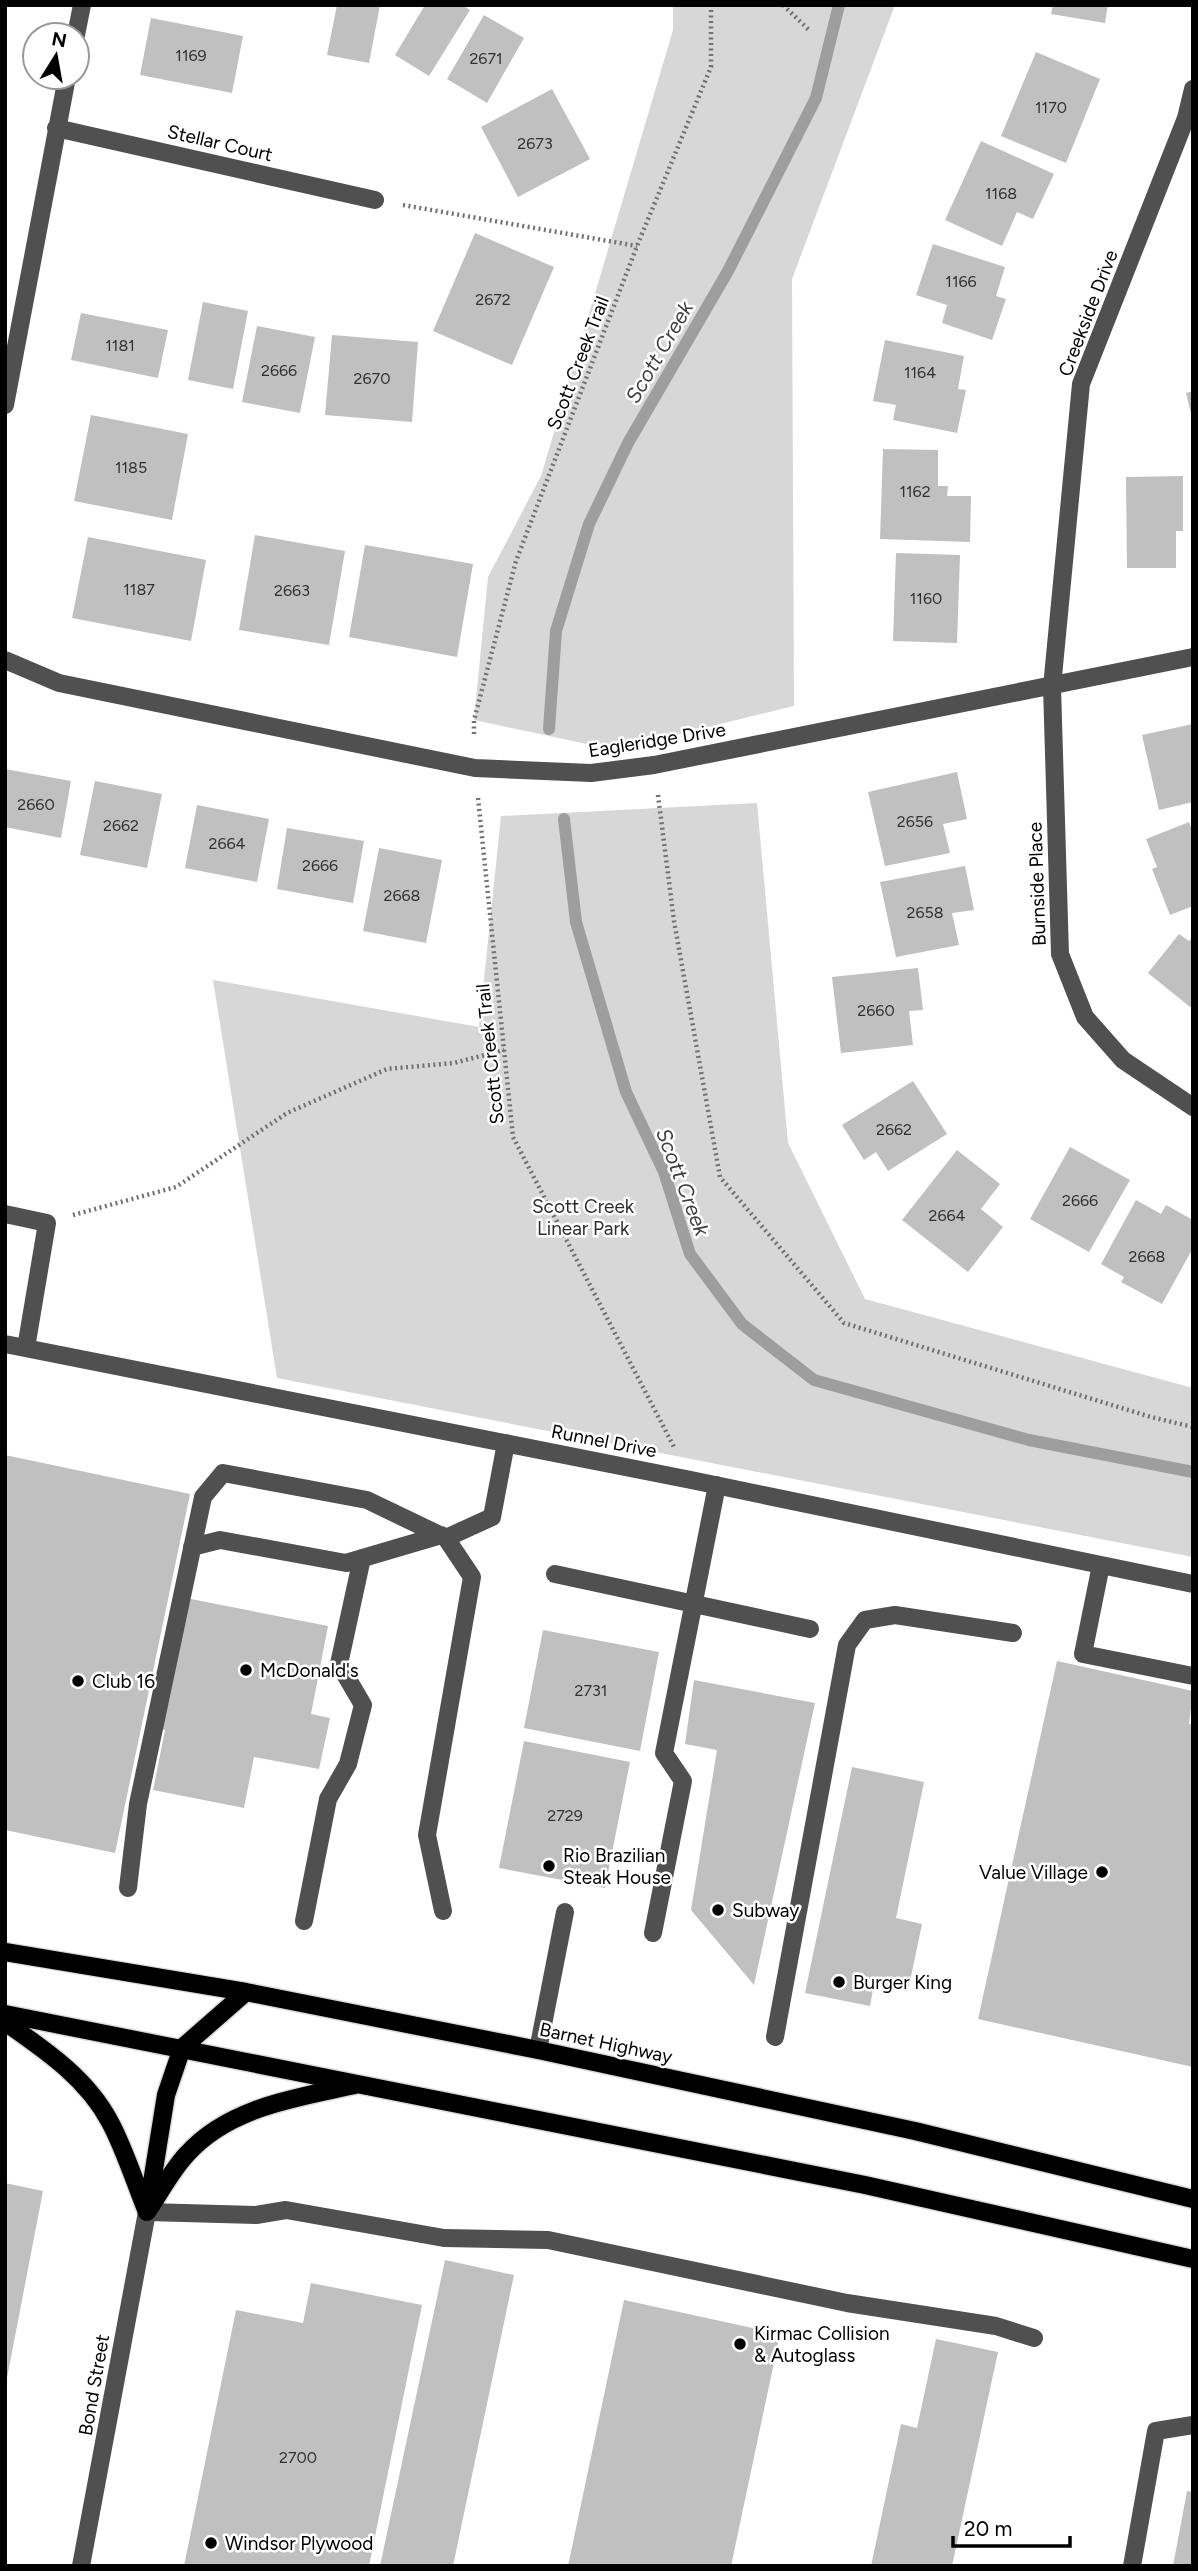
<svg xmlns="http://www.w3.org/2000/svg" width="1198" height="2571" font-family="Figtree,sans-serif">
<style>
.green{fill:#d7d7d7}
.lines{fill:none;stroke-linecap:round;stroke-linejoin:round}
.stream{stroke:#9e9e9e;stroke-width:12}
.building{fill:#c0c0c0}
.major-casing{stroke:#dbdbdb;stroke-width:21}
.path{stroke:#727272;stroke-width:4.5;stroke-dasharray:2 3.5;stroke-linecap:butt}
.minor{stroke:#505050;stroke-width:18}
.major{stroke:#000;stroke-width:18}
.poi-dot{fill:#000;stroke:#fff;stroke-width:2.5}
.labels{text-anchor:middle;dominant-baseline:central;stroke-width:5;stroke-linejoin:round;paint-order:stroke}
.number-label{font-size:16px;fill:#303030}
.street-label{font-size:19px;fill:#000;stroke:#fff}
.park-label{font-size:19px;fill:#2e2e2e;stroke:#fff}
.poi-label{font-size:19px;fill:#000;stroke:#fff;text-anchor:start}
.water-label{font-size:21px;font-style:italic;fill:#3f3f3f;stroke:#fff}
</style>
<rect width="100%" height="100%" fill="#fff"/>
<path class="green" d="M 673,5 L 895,5 L 792,279 L 794,706 L 615,750 L 474,720 L 488,577 L 541,476 L 673,30 Z
M 757,803 L 788,1143 L 865,1299 L 1193,1388 L 1193,1557 L 277,1378 L 213,980 L 479,1027 L 501,816 Z"/>
<g class="lines">
<path class="stream" d="M 549,729 L 556,631 L 589,524 L 628,443 L 728,271 L 816,98 L 839,5
M 564,819 L 576,922 L 626,1092 L 664,1172 L 690,1254 L 742,1324 L 814,1380 L 1029,1440 L 1193,1472"/>
</g>
<path class="building" d="M 337,5 L 380,5 L 369,63 L 327,55 Z
M 425,5 L 462,5 L 470,10 L 429,76 L 395,55 Z
M 1053,5 L 1108,5 L 1105,23 L 1051,14 Z
M 484,15 L 524,38 L 487,103 L 447,79 Z
M 151,18 L 243,36 L 232,93 L 140,75 Z
M 1036,52 L 1100,79 L 1066,163 L 1001,136 Z
M 552,89 L 590,159 L 518,197 L 481,127 Z
M 981,141 L 1054,174 L 1033,219 L 1017,212 L 1002,246 L 945,220 Z
M 475,233 L 554,267 L 512,365 L 433,331 Z
M 933,244 L 1005,267 L 996,296 L 1006,299 L 992,340 L 942,323 L 947,305 L 916,295 Z
M 203,302 L 248,311 L 233,389 L 188,380 Z
M 81,313 L 168,330 L 158,378 L 71,360 Z
M 257,326 L 315,337 L 300,413 L 242,402 Z
M 332,335 L 418,342 L 412,422 L 325,415 Z
M 885,340 L 964,356 L 958,389 L 966,390 L 957,433 L 893,420 L 896,405 L 873,401 Z
M 1193,391 L 1193,418 L 1192,418 L 1186,393 Z
M 91,415 L 188,434 L 172,520 L 74,501 Z
M 883,449 L 938,450 L 938,486 L 948,486 L 947,496 L 971,496 L 970,542 L 880,539 Z
M 1183,476 L 1183,531 L 1176,531 L 1176,568 L 1127,568 L 1126,477 Z
M 255,535 L 345,551 L 329,645 L 239,630 Z
M 88,537 L 206,560 L 191,641 L 72,618 Z
M 365,545 L 473,564 L 457,657 L 349,637 Z
M 896,553 L 960,555 L 957,643 L 893,641 Z
M 1193,724 L 1193,802 L 1159,810 L 1142,735 Z
M 5,769 L 71,781 L 61,838 L 5,827 Z
M 957,772 L 967,819 L 943,824 L 950,853 L 885,866 L 868,792 Z
M 95,781 L 162,794 L 147,868 L 80,855 Z
M 197,805 L 269,819 L 257,882 L 185,868 Z
M 1189,822 L 1193,832 L 1193,906 L 1170,915 L 1152,869 L 1157,867 L 1146,839 Z
M 287,828 L 364,841 L 353,903 L 277,889 Z
M 379,848 L 442,860 L 426,943 L 363,931 Z
M 965,866 L 974,910 L 952,913 L 959,945 L 896,957 L 880,882 Z
M 1179,934 L 1189,941 L 1193,937 L 1193,1003 L 1190,1007 L 1148,973 Z
M 918,968 L 923,1010 L 909,1011 L 913,1045 L 841,1053 L 832,977 Z
M 913,1081 L 947,1134 L 888,1171 L 876,1152 L 864,1160 L 842,1125 Z
M 1070,1147 L 1130,1180 L 1089,1252 L 1030,1219 Z
M 957,1150 L 1000,1184 L 981,1209 L 1003,1227 L 968,1272 L 902,1220 Z
M 1136,1200 L 1161,1214 L 1166,1205 L 1193,1220 L 1193,1248 L 1162,1304 L 1121,1282 L 1124,1277 L 1101,1264 Z
M 5,1455 L 190,1494 L 115,1853 L 5,1830 Z
M 186,1598 L 328,1626 L 311,1714 L 330,1718 L 319,1769 L 254,1757 L 244,1808 L 153,1790 L 165,1730 L 160,1729 Z
M 543,1630 L 659,1652 L 640,1751 L 524,1728 Z
M 1057,1661 L 1193,1691 L 1189,1724 L 1193,1725 L 1193,2067 L 978,2019 Z
M 694,1680 L 815,1703 L 754,1985 L 691,1910 L 717,1750 L 685,1744 Z
M 524,1741 L 630,1762 L 605,1888 L 499,1868 Z
M 852,1767 L 924,1782 L 896,1918 L 922,1924 L 908,1991 L 874,1984 L 870,2006 L 805,1993 Z
M 5,2183 L 43,2191 L 7,2378 L 5,2378 Z
M 445,2260 L 514,2275 L 453,2566 L 380,2566 Z
M 311,2283 L 422,2305 L 369,2566 L 184,2566 L 236,2310 L 303,2323 Z
M 624,2300 L 780,2334 L 731,2566 L 568,2566 Z
M 936,2339 L 998,2352 L 952,2566 L 871,2566 L 901,2424 L 917,2428 Z
M 1187,2491 L 1193,2492 L 1193,2566 L 1173,2566 Z"/>
<g class="lines">
<g class="major-casing">
<path id="major" d="M 5,1952 L 246,1992 L 538,2050 L 915,2131 L 1193,2199
M 5,2014 L 865,2185 L 1193,2259
M 5,2022 C 45,2050 87,2078 110,2122 C 125,2150 135,2183 147,2212
M 148,2207 L 166,2095 L 182,2048 L 246,1992
M 147,2212 C 160,2193 171,2171 187,2154 C 229,2107 296,2098 355,2085"/>
</g>
<path class="path" d="M 783,5 L 810,31
M 403,205 L 637,246
M 474,734 L 474,720 L 516,561 L 637,246 L 711,67 L 711,5
M 658,795 L 674,921 L 720,1177 L 844,1323 L 1151,1417 L 1193,1427
M 478,798 L 513,1137 L 674,1447
M 73,1215 L 176,1187 L 287,1113 L 387,1069 L 454,1063 L 504,1050"/>
<path class="minor" d="M 76,35 L 82,5
M 1193,89 L 1186,118 L 1081,384 L 1052,687 L 1060,954 L 1085,1017 L 1123,1060 L 1193,1107
M 56,128 L 375,200
M 5,405 L 67,77
M 5,660 L 59,683 L 475,768 L 591,773 L 654,765 L 1193,657
M 5,1214 L 47,1223 L 26,1348
M 5,1344 L 691,1480 L 1193,1584
M 192,1547 L 220,1540 L 346,1563 L 441,1535
M 1101,1565 L 1083,1654 L 1193,1676
M 555,1574 L 810,1629
M 128,1888 L 138,1804 L 203,1497 L 223,1473 L 367,1500 L 446,1538
M 443,1911 L 427,1835 L 472,1577 L 446,1538 L 492,1517 L 506,1443
M 304,1921 L 328,1799 L 348,1764 L 363,1705 L 339,1664 L 362,1558
M 653,1933 L 683,1781 L 664,1753 L 717,1485
M 775,2037 L 847,1645 L 865,1620 L 895,1615 L 1013,1633
M 538,2050 L 565,1912
M 81,2566 L 147,2212 L 256,2215 L 286,2210 L 444,2238 L 548,2240 L 847,2303 L 996,2326 L 1034,2338
M 1132,2566 L 1156,2431 L 1193,2425"/>
<use href="#major" class="major"/>
</g>
<g class="poi-dot">
<circle cx="246" cy="1670" r="7"/>
<circle cx="78" cy="1681" r="7"/>
<circle cx="549" cy="1866" r="7"/>
<circle cx="1102" cy="1872" r="7"/>
<circle cx="718" cy="1910" r="7"/>
<circle cx="839" cy="1982" r="7"/>
<circle cx="740" cy="2344" r="7"/>
<circle cx="211" cy="2543" r="7"/>
</g>
<g class="labels">
<g class="number-label">
<text x="191" y="55">1169</text>
<text x="486" y="58">2671</text>
<text x="1051" y="107">1170</text>
<text x="535" y="143">2673</text>
<text x="1001" y="193">1168</text>
<text x="961" y="281">1166</text>
<text x="493" y="299">2672</text>
<text x="120" y="345">1181</text>
<text x="279" y="370">2666</text>
<text x="920" y="372">1164</text>
<text x="372" y="378">2670</text>
<text x="131" y="467">1185</text>
<text x="915" y="491">1162</text>
<text x="139" y="589">1187</text>
<text x="292" y="590">2663</text>
<text x="926" y="598">1160</text>
<text x="36" y="804">2660</text>
<text x="915" y="821">2656</text>
<text x="121" y="825">2662</text>
<text x="227" y="843">2664</text>
<text x="320" y="865">2666</text>
<text x="402" y="895">2668</text>
<text x="925" y="912">2658</text>
<text x="876" y="1010">2660</text>
<text x="894" y="1129">2662</text>
<text x="1080" y="1200">2666</text>
<text x="947" y="1215">2664</text>
<text x="1147" y="1256">2668</text>
<text x="591" y="1690">2731</text>
<text x="565" y="1815">2729</text>
<text x="298" y="2457">2700</text>
</g>
<g class="street-label">
<text transform="translate(220 143) rotate(13)">Stellar Court</text>
<text transform="translate(1088 313) rotate(-69)">Creekside Drive</text>
<text transform="translate(578 363) rotate(-69)">Scott Creek Trail</text>
<text transform="translate(657 740) rotate(-9)">Eagleridge Drive</text>
<text transform="translate(1037 884) rotate(-92)">Burnside Place</text>
<text transform="translate(490 1054) rotate(-96)">Scott Creek Trail</text>
<text transform="translate(604 1441) rotate(11)">Runnel Drive</text>
<text transform="translate(606 2043) rotate(12)">Barnet Highway</text>
<text transform="translate(94 2385) rotate(-80)">Bond Street</text>
</g>
<g class="park-label">
<text x="583" y="1206">Scott Creek<tspan x="583" dy="22">Linear Park</tspan></text>
</g>
<g class="poi-label">
<text x="260" y="1670">McDonald's</text>
<text x="92" y="1681">Club 16</text>
<text x="563" y="1855">Rio Brazilian<tspan x="563" dy="22">Steak House</tspan></text>
<text x="1088" y="1872" text-anchor="end">Value Village</text>
<text x="732" y="1910">Subway</text>
<text x="853" y="1982">Burger King</text>
<text x="754" y="2333">Kirmac Collision<tspan x="754" dy="22">&amp; Autoglass</tspan></text>
<text x="225" y="2543">Windsor Plywood</text>
</g>
<g class="water-label">
<text transform="translate(659 352) rotate(-60)">Scott Creek</text>
<text transform="translate(683 1182) rotate(69)">Scott Creek</text>
</g>
</g>
<rect width="1198" height="2571" fill="none" stroke="#000000" stroke-width="14"/>
<g transform="translate(56 56) rotate(11)"><circle r="33" fill="#ffffff" stroke="#999999" stroke-width="2"/>
<path d="M0-5L12 26L0 18L-12 26Z" fill="#000000"/>
<text y="-10" font-size="19" font-weight="bold" text-anchor="middle" fill="#000000">N</text>
</g>
<path d="M953 2536v10h117v-10" fill="none" stroke="#000000" stroke-width="3.5"/>
<text x="964" y="2536" font-size="21" fill="#000000" stroke="#ffffff" stroke-width="5" paint-order="stroke">20 m</text>
</svg>
